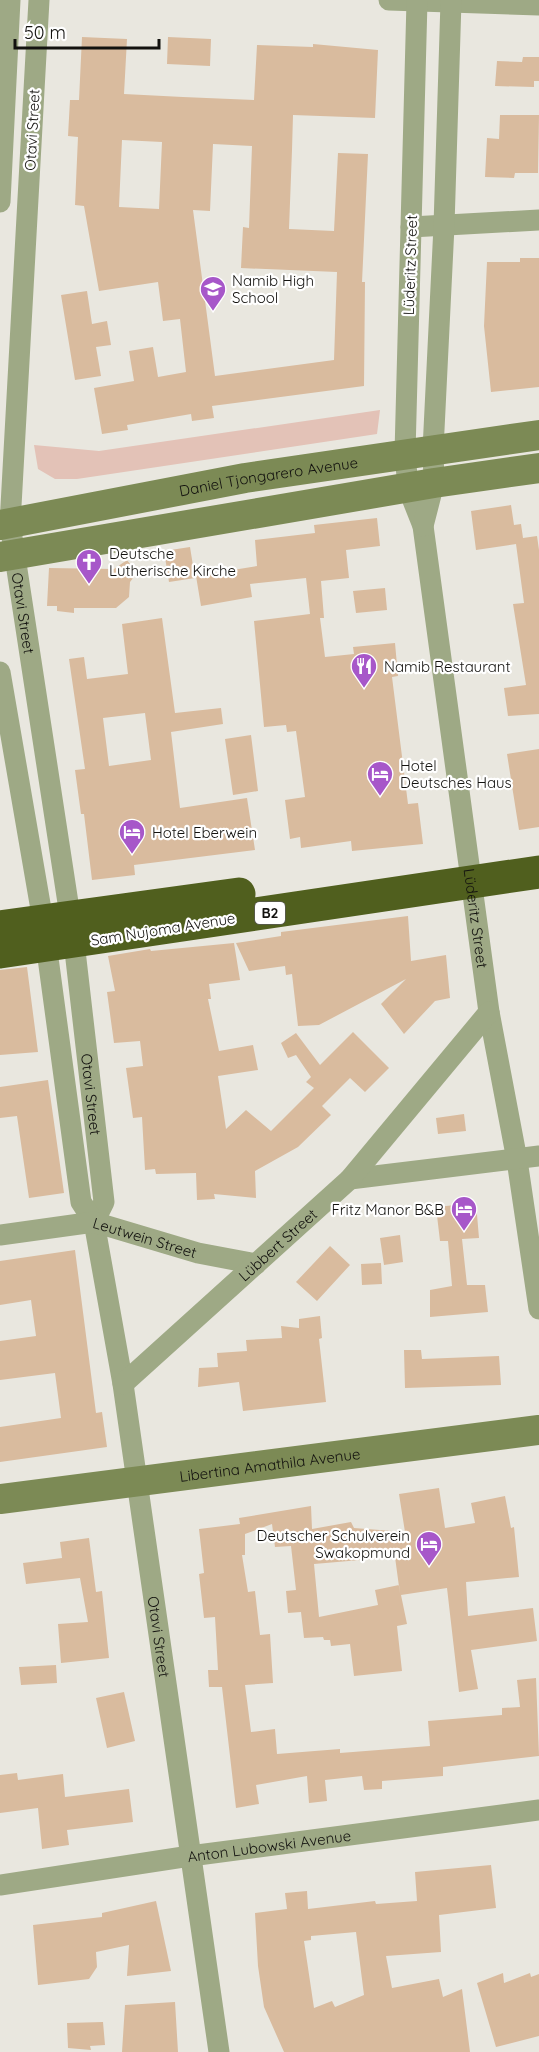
<svg xmlns="http://www.w3.org/2000/svg" width="539" height="2052" font-family="Quicksand,sans-serif">
<style>
.green{fill:#e3c2b7}
.building{fill:#d9bb9e;fill-rule:evenodd}
.lines{fill:none;stroke-linecap:round;stroke-linejoin:round}
.street{stroke:#9ea985;stroke-width:21}
.secondary{stroke:#7c8a55;stroke-width:30}
.highway{stroke:#505f1e;stroke-width:33}
.labels{text-anchor:middle;dominant-baseline:central;stroke-width:4.5;stroke-linejoin:round;paint-order:stroke}
.shield{fill:#fff;stroke:#5a5957;stroke-width:1.5}
.shield-label{font-size:14px;font-weight:bold;fill:#13120f}
.street-label{font-size:15px;fill:#13120f;stroke:#fff}
.poi-label{font-size:15px;fill:#13120f;stroke:#fff;text-anchor:start}
</style>
<rect width="100%" height="100%" fill="#e9e7df"/>
<path class="green" d="M 380,410 L 377,434 L 77,479 L 55,479 L 38,469 L 34,445 L 99,451 Z"/>
<path class="building" d="M 82,37 L 127,39 L 124,94 L 183,97 L 254,100 L 257,45 L 313,47 L 313,44 L 378,50 L 375,118 L 293,115 L 292,150 L 289,229 L 334,231 L 338,153 L 368,154 L 362,282 L 365,282 L 364,386 L 212,406 L 214,418 L 192,421 L 191,414 L 127,425 L 128,430 L 102,434 L 94,388 L 134,381 L 129,351 L 153,347 L 158,377 L 186,372 L 180,319 L 163,321 L 158,282 L 99,291 L 84,206 L 75,205 L 78,137 L 68,136 L 70,100 L 79,100 ZM 122,140 L 162,142 L 159,209 L 119,207 ZM 213,144 L 252,146 L 249,228 L 243,227 L 241,268 L 337,272 L 334,360 L 215,376 L 193,210 L 210,211 Z
M 168,37 L 211,39 L 210,66 L 167,64 Z
M 523,57 L 539,57 L 539,81 L 534,81 L 534,87 L 495,86 L 497,61 L 522,62 Z
M 500,115 L 539,115 L 538,173 L 515,173 L 514,178 L 485,177 L 487,138 L 499,139 Z
M 520,258 L 539,258 L 539,387 L 491,392 L 484,326 L 487,262 L 520,262 Z
M 87,291 L 92,324 L 107,321 L 111,345 L 96,347 L 101,376 L 75,380 L 61,295 Z
M 511,505 L 514,525 L 521,524 L 523,538 L 537,536 L 539,550 L 539,714 L 508,716 L 504,688 L 526,685 L 513,604 L 524,603 L 516,544 L 476,550 L 471,511 Z
M 377,518 L 380,546 L 346,550 L 349,578 L 321,581 L 324,618 L 320,618 L 325,657 L 354,654 L 353,647 L 395,643 L 398,676 L 392,677 L 408,804 L 418,803 L 423,844 L 352,851 L 351,841 L 301,848 L 300,837 L 290,839 L 285,800 L 305,797 L 296,731 L 287,732 L 286,725 L 264,727 L 254,621 L 310,614 L 306,578 L 250,584 L 252,597 L 201,606 L 196,576 L 257,566 L 255,540 L 315,533 L 314,525 Z
M 190,547 L 195,578 L 169,582 L 164,551 Z
M 127,560 L 137,573 L 130,582 L 129,597 L 116,608 L 74,608 L 74,613 L 57,611 L 57,606 L 47,606 L 49,568 L 114,569 Z
M 385,588 L 387,610 L 356,613 L 353,591 Z
M 162,618 L 175,713 L 221,708 L 223,724 L 171,732 L 180,808 L 247,798 L 255,850 L 134,865 L 135,875 L 92,880 L 84,814 L 81,814 L 75,770 L 85,769 L 69,659 L 84,657 L 87,679 L 128,674 L 122,624 ZM 145,713 L 151,760 L 109,766 L 103,718 Z
M 251,735 L 258,791 L 233,795 L 225,739 Z
M 539,749 L 539,827 L 519,830 L 507,754 Z
M 408,916 L 411,961 L 446,955 L 450,998 L 435,1001 L 404,1034 L 381,1004 L 406,979 L 319,1025 L 298,1026 L 292,974 L 286,975 L 285,966 L 249,971 L 236,943 L 281,936 L 281,932 Z
M 234,943 L 240,980 L 209,984 L 211,999 L 208,999 L 219,1051 L 253,1045 L 258,1070 L 218,1076 L 226,1129 L 246,1110 L 271,1131 L 314,1088 L 306,1082 L 311,1077 L 296,1055 L 288,1058 L 281,1043 L 296,1033 L 320,1065 L 353,1032 L 389,1068 L 365,1092 L 350,1078 L 322,1106 L 331,1115 L 298,1147 L 255,1171 L 256,1198 L 214,1194 L 215,1199 L 197,1200 L 196,1173 L 156,1174 L 155,1169 L 145,1170 L 142,1117 L 133,1118 L 126,1068 L 143,1066 L 140,1041 L 114,1043 L 107,992 L 115,991 L 108,956 L 150,949 L 151,951 Z
M 27,967 L 38,1052 L 0,1055 L 0,970 Z
M 48,1080 L 64,1193 L 29,1198 L 17,1116 L 0,1118 L 0,1087 Z
M 464,1114 L 466,1131 L 438,1134 L 436,1118 Z
M 476,1203 L 479,1238 L 462,1239 L 467,1285 L 485,1285 L 488,1312 L 430,1317 L 430,1290 L 452,1286 L 448,1241 L 440,1241 L 436,1207 Z
M 400,1235 L 403,1262 L 384,1265 L 380,1238 Z
M 330,1246 L 350,1265 L 317,1301 L 296,1282 Z
M 75,1250 L 96,1413 L 102,1412 L 107,1447 L 0,1462 L 0,1427 L 61,1418 L 55,1373 L 0,1380 L 0,1341 L 36,1336 L 31,1300 L 0,1305 L 0,1261 Z
M 381,1263 L 382,1284 L 362,1285 L 361,1264 Z
M 320,1316 L 322,1338 L 319,1339 L 326,1402 L 243,1411 L 239,1382 L 198,1387 L 199,1368 L 218,1367 L 217,1353 L 247,1351 L 246,1340 L 282,1338 L 281,1326 L 299,1328 L 299,1319 Z
M 404,1350 L 421,1350 L 422,1359 L 499,1356 L 501,1385 L 405,1388 Z
M 439,1488 L 445,1528 L 475,1523 L 471,1503 L 505,1496 L 511,1528 L 514,1527 L 519,1577 L 466,1582 L 468,1616 L 533,1608 L 537,1641 L 471,1650 L 478,1689 L 459,1692 L 447,1588 L 401,1595 L 407,1624 L 397,1626 L 402,1671 L 354,1676 L 350,1644 L 331,1646 L 330,1640 L 324,1640 L 323,1637 L 304,1638 L 301,1612 L 288,1613 L 286,1591 L 296,1590 L 291,1546 L 275,1547 L 272,1524 L 245,1534 L 245,1555 L 242,1555 L 248,1592 L 255,1591 L 260,1635 L 270,1634 L 273,1683 L 245,1685 L 251,1732 L 275,1729 L 277,1754 L 340,1749 L 340,1753 L 430,1746 L 428,1721 L 502,1715 L 502,1708 L 520,1707 L 517,1680 L 536,1678 L 539,1756 L 443,1767 L 443,1776 L 382,1781 L 382,1789 L 364,1790 L 362,1776 L 325,1780 L 327,1801 L 309,1803 L 307,1776 L 256,1785 L 259,1804 L 236,1808 L 222,1687 L 209,1687 L 208,1670 L 218,1670 L 215,1617 L 204,1618 L 199,1574 L 204,1573 L 199,1529 L 240,1524 L 239,1518 L 311,1506 L 312,1529 L 351,1522 L 354,1528 L 405,1532 L 399,1494 ZM 395,1557 L 400,1594 L 399,1585 L 375,1590 L 378,1605 L 319,1617 L 314,1564 Z
M 89,1538 L 96,1592 L 102,1591 L 109,1658 L 61,1663 L 58,1624 L 88,1622 L 80,1578 L 26,1584 L 23,1563 L 62,1558 L 60,1542 Z
M 56,1665 L 57,1683 L 21,1685 L 19,1667 Z
M 124,1692 L 135,1741 L 107,1748 L 96,1698 Z
M 17,1773 L 18,1780 L 63,1774 L 65,1797 L 129,1789 L 133,1822 L 67,1830 L 69,1845 L 42,1849 L 38,1808 L 0,1813 L 0,1775 Z
M 491,1865 L 496,1908 L 439,1915 L 441,1952 L 386,1956 L 392,1988 L 439,1979 L 443,1997 L 462,1989 L 470,2052 L 284,2052 L 264,2007 L 258,1966 L 255,1913 L 287,1909 L 285,1893 L 307,1891 L 308,1909 L 375,1901 L 376,1904 L 417,1901 L 415,1872 ZM 356,1932 L 364,1995 L 335,2007 L 332,2001 L 314,2008 L 304,1941 L 311,1940 L 311,1936 Z
M 156,1901 L 171,1971 L 127,1976 L 129,1945 L 96,1952 L 97,1967 L 89,1979 L 38,1985 L 33,1925 L 102,1917 L 102,1913 Z
M 503,1973 L 504,1983 L 530,1973 L 531,1977 L 539,1974 L 539,2036 L 496,2047 L 477,1983 Z
M 175,2002 L 178,2052 L 122,2052 L 125,2005 Z
M 103,2022 L 105,2045 L 90,2046 L 91,2050 L 68,2048 L 67,2023 Z"/>
<g class="lines">
<g class="street">
<path id="s1" d="M 39,0 L 10,524 L 74,942 L 104,1202 L 94,1222"/>
<path d="M 389,0 L 539,5"/>
<path id="s2" d="M 417,1 L 405,453 L 408,488 L 423,526 L 489,1012 L 517,1160 L 539,1309"/>
<path d="M 0,202 L 10,0"/>
<path d="M 411,227 L 539,220"/>
<path d="M 423,526 L 434,483 L 433,450 L 444,226 L 451,1"/>
<path id="s3" d="M 0,672 L 43,921 L 81,1202 L 94,1222 L 123,1384 L 219,2052"/>
<path d="M 350,1179 L 539,1156"/>
<path id="s4" d="M 0,1235 L 94,1222 L 198,1253 L 256,1264"/>
<path id="s5" d="M 123,1384 L 350,1179 L 489,1012"/>
<path id="s6" d="M 0,1885 L 190,1856 L 539,1810"/>
</g>
<g class="secondary">
<path id="s7" d="M 0,525 L 245,478 L 539,435"/>
<path d="M 0,557 L 434,483 L 539,468"/>
<path id="s8" d="M 0,1499 L 539,1430"/>
</g>
<path class="highway" d="M 0,927 L 239,894
M 0,952 L 539,872"/>
</g>
<defs>
<g id="school-pin" transform="scale(1.35)"><path d="M0 17L-7.5 6A9.5 9.5 0 1 1 7.5 6Z" fill="#a757c9" stroke="#fff"/><path d="M0-5L7-2L0 1L-7-2ZM-4 1L0 2.5L4 1V4Q0 6-4 4Z" fill="#fff"/></g>
<g id="church-pin" transform="scale(1.35)"><path d="M0 17L-7.5 6A9.5 9.5 0 1 1 7.5 6Z" fill="#a757c9" stroke="#fff"/><path d="M-1.2-6h2.4v3.5h3.3v2.4h-3.3V6h-2.4V-.1h-3.3v-2.4h3.3Z" fill="#fff"/></g>
<g id="restaurant-pin" transform="scale(1.35)"><path d="M0 17L-7.5 6A9.5 9.5 0 1 1 7.5 6Z" fill="#a757c9" stroke="#fff"/><path d="M-5-6h1v4h1v-4h1v4h1v-4h1v5L-1.5 .5V6h-2V.5L-5-1ZM5-6V6H3V1.5H1.5Q1.5-4 5-6Z" fill="#fff"/></g>
<g id="hotel-pin" transform="scale(1.35)"><path d="M0 17L-7.5 6A9.5 9.5 0 1 1 7.5 6Z" fill="#a757c9" stroke="#fff"/><path d="M-6-4.5h1.5V1H6V5H4.5V3h-9V5H-6ZM-4 0a1.8 1.8 0 1 1 3.6 0ZM.5 0V-2.5h3Q6-2.5 6 0Z" fill="#fff"/></g>
</defs>
<g fill-rule="evenodd">
<use href="#school-pin" x="213" y="289"/>
<use href="#church-pin" x="89" y="562"/>
<use href="#restaurant-pin" x="364" y="666"/>
<use href="#hotel-pin" x="380" y="774"/>
<use href="#hotel-pin" x="132" y="832"/>
<use href="#hotel-pin" x="464" y="1209"/>
<use href="#hotel-pin" x="429" y="1544"/>
</g>
<g class="labels">
<rect class="shield" x="255" y="902" width="30" height="22" rx="4.5"/>
<g class="shield-label">
<text x="270" y="913">B2</text>
</g>
<g class="street-label">
<text transform="translate(32 130) rotate(-87)">Otavi Street</text>
<text transform="translate(410 265) rotate(-88)">Lüderitz Street</text>
<text stroke="none"><textPath href="#s7" startOffset="273">Daniel Tjongarero Avenue</textPath></text>
<text stroke="none"><textPath href="#s1" startOffset="615">Otavi Street</textPath></text>
<text stroke="none"><textPath href="#s2" startOffset="924">Lüderitz Street</textPath></text>
<text transform="translate(163 929) rotate(-9)">Sam Nujoma Avenue</text>
<text stroke="none"><textPath href="#s1" startOffset="1101">Otavi Street</textPath></text>
<text stroke="none"><textPath href="#s4" startOffset="148">Leutwein Street</textPath></text>
<text stroke="none"><textPath href="#s5" startOffset="208">Lübbert Street</textPath></text>
<text stroke="none"><textPath href="#s8" startOffset="272">Libertina Amathila Avenue</textPath></text>
<text stroke="none"><textPath href="#s3" startOffset="980">Otavi Street</textPath></text>
<text stroke="none"><textPath href="#s6" startOffset="272">Anton Lubowski Avenue</textPath></text>
</g>
<g class="poi-label">
<text x="232" y="280">Namib High<tspan x="232" dy="17">School</tspan></text>
<text x="109" y="553">Deutsche<tspan x="109" dy="17">Lutherische Kirche</tspan></text>
<text x="384" y="666">Namib Restaurant</text>
<text x="400" y="765">Hotel<tspan x="400" dy="17">Deutsches Haus</tspan></text>
<text x="152" y="832">Hotel Eberwein</text>
<text x="444" y="1209" text-anchor="end">Fritz Manor B&amp;B</text>
<text x="410" y="1535" text-anchor="end">Deutscher Schulverein<tspan x="410" dy="17">Swakopmund</tspan></text>
</g>
</g>
<path d="M15 39v9h144v-9" fill="none" stroke="#13120f" stroke-width="3"/>
<text x="24" y="39" font-size="18" fill="#13120f" stroke="#ffffff" stroke-width="4.5" paint-order="stroke">50 m</text>
</svg>
